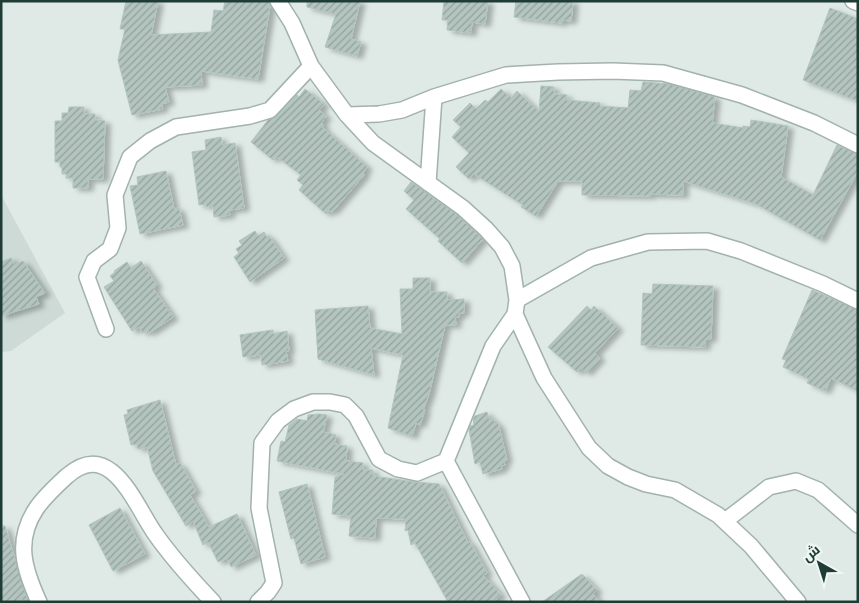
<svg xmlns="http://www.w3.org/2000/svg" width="859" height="603" font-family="Karla,Cairo,sans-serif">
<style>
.built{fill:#cddad5}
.building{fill:url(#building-hatch);stroke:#b1c4be;filter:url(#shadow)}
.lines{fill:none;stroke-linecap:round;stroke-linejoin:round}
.street-casing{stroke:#a2b2ae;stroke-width:18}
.street{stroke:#fff;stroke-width:15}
</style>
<defs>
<pattern id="building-hatch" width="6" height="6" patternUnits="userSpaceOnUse" patternTransform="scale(1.25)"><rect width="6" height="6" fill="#b4c5c0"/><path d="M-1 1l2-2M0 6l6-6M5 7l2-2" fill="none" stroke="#92a19d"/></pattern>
<filter id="shadow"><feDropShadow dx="5.5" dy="3" stdDeviation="2.5" flood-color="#0004"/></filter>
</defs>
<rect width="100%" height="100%" fill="#dfeae6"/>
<path class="built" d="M 1,195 L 65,313 L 11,351 L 1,352 Z"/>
<path class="building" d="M 126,1 L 158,1 L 151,35 L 211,32 L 214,10 L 223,11 L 225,1 L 269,1 L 270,6 L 258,79 L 201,71 L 202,85 L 165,87 L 169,102 L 161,104 L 163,109 L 132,115 L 118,60 L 125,29 L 120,29 Z
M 307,1 L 360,1 L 351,39 L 361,42 L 357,56 L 325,47 L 336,14 L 307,7 Z
M 444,1 L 488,1 L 485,24 L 472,22 L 471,33 L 447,30 L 448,20 L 442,20 Z
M 516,1 L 573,1 L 571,21 L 562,20 L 562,23 L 514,17 Z
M 830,8 L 858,19 L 858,101 L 803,80 Z
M 643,82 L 669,84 L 715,97 L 712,123 L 743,128 L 743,126 L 750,127 L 751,120 L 788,126 L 781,177 L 813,195 L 837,145 L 858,154 L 858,171 L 820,240 L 756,204 L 683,181 L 683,195 L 650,194 L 650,196 L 582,195 L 582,181 L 558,181 L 536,216 L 521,207 L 523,205 L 474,174 L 469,179 L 456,167 L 469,153 L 452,137 L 461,127 L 453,120 L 470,103 L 476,109 L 485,100 L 488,102 L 501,89 L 511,98 L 517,91 L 539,112 L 541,86 L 554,87 L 554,94 L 567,95 L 566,100 L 600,103 L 600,106 L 628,108 L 630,90 L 641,91 Z
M 305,89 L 324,104 L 319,110 L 326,116 L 321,123 L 324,125 L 322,127 L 367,167 L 363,173 L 364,175 L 332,212 L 329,210 L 326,214 L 299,190 L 303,185 L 297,180 L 301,175 L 276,156 L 273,160 L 251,142 L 268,120 L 277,116 L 297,95 L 299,97 Z
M 69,107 L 84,107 L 84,114 L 95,114 L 95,120 L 105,121 L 103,179 L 88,179 L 88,188 L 73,188 L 73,178 L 66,178 L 67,174 L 62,174 L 62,167 L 60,167 L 60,162 L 55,162 L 55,121 L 62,121 L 62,113 L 68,113 Z
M 221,137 L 222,145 L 235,143 L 244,208 L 229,210 L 230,215 L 214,217 L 213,206 L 206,207 L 206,204 L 199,205 L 192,152 L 206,150 L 205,140 Z
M 166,171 L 174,209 L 179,208 L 183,225 L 140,234 L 130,186 L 138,185 L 137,177 Z
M 411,182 L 457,215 L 483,239 L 462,263 L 438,241 L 440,239 L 406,209 L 414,200 L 404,191 Z
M 255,231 L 258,236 L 264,232 L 267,237 L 269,236 L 284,258 L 250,282 L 234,257 L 239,253 L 236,249 L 242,245 L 239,241 Z
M 11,258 L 15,265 L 23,261 L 45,293 L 36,297 L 39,304 L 1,316 L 1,262 Z
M 141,261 L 157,285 L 153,288 L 173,317 L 149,333 L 148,330 L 143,333 L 139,327 L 132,331 L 104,287 L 114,281 L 110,276 L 115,272 L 114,271 L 127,262 L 131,268 Z
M 413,278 L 430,278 L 430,292 L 447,292 L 447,300 L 464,299 L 464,313 L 459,313 L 459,317 L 455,317 L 456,325 L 445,325 L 429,394 L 423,410 L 425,410 L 420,425 L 416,423 L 412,436 L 388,428 L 403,355 L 371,348 L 374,375 L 318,359 L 315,310 L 368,306 L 370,328 L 402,334 L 400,289 L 413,289 Z
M 653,284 L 713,286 L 711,339 L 705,339 L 705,347 L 641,345 L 643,293 L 652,294 Z
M 812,290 L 858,310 L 858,391 L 831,378 L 825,391 L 807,383 L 809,379 L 783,367 L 786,360 L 782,359 Z
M 587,306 L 591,310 L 594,306 L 618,328 L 595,353 L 600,358 L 586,373 L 581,368 L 577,372 L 548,347 Z
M 273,330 L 273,334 L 287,331 L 289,351 L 286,351 L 288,361 L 262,365 L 261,355 L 243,357 L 240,335 Z
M 160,400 L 176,465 L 180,463 L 196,491 L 190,495 L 209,527 L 237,514 L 256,555 L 231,567 L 227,558 L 218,562 L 208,542 L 203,545 L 193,521 L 186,526 L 153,471 L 147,447 L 138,449 L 137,444 L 131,445 L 124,415 L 128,414 L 127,410 Z
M 487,412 L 489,419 L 493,418 L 495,424 L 498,423 L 507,460 L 503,461 L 505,465 L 501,466 L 502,469 L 483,474 L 480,462 L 475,464 L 469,430 L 470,426 L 474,425 L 473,419 L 475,416 Z
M 319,414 L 327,415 L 323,432 L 336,435 L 334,444 L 347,446 L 346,461 L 363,463 L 363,470 L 373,470 L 373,476 L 415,482 L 439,484 L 468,543 L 470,542 L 487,573 L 483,575 L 501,595 L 493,602 L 448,602 L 415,543 L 411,545 L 408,530 L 405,531 L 406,519 L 376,518 L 375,538 L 349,536 L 351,516 L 332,514 L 335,477 L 344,474 L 277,461 L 281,441 L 285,442 L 289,425 L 297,419 L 307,421 L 308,415 Z
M 307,484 L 325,557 L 301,564 L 294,538 L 291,539 L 279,492 Z
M 120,508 L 145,554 L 113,571 L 89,525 Z
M 1,526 L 5,526 L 27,599 L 16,602 L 1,602 Z
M 582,574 L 597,590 L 593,594 L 600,602 L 542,602 Z"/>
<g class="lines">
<g class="street-casing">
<path id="street" d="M 278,1 L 292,23 L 311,66 L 347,115 L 373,143 L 463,208 L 486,229 L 502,247 L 512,266 L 517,300 L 515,314 L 524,334 L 544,378 L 589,448 L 608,466 L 628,477 L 646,484 L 675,490 L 718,515 L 751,546 L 798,602
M 853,1 L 858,3
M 347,115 L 379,114 L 402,110 L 434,97 L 506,75 L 558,72 L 613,71 L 663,73 L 742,95 L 814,123 L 858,145
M 428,183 L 434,97
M 517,300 L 591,258 L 648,242 L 707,241 L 741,251 L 823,284 L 858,301
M 106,329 L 87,277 L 94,261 L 110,249 L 118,228 L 115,195 L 130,157 L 150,141 L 176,127 L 250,116 L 270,110 L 311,66
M 446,461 L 522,602
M 725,521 L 769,487 L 796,481 L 818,490 L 858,525
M 39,602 C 24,569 15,541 36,509 C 44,497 56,486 67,476 C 112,437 135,506 156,535 C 173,559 193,581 213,602
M 258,602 L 268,592 L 274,583 L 259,508 L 262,443 L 278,421 L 294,409 L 313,402 L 330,402 L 345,405 L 356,416 L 379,459 L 398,469 L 417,473 L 446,461 L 493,346 L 515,314"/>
</g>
<use href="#street" class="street"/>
</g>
<rect width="859" height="603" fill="none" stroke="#1f3b36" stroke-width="5"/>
<g transform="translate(819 563) rotate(321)" stroke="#eff7f4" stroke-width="4" paint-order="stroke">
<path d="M0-4L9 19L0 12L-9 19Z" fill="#1f3b36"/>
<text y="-8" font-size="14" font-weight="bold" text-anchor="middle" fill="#1f3b36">ش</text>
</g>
</svg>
